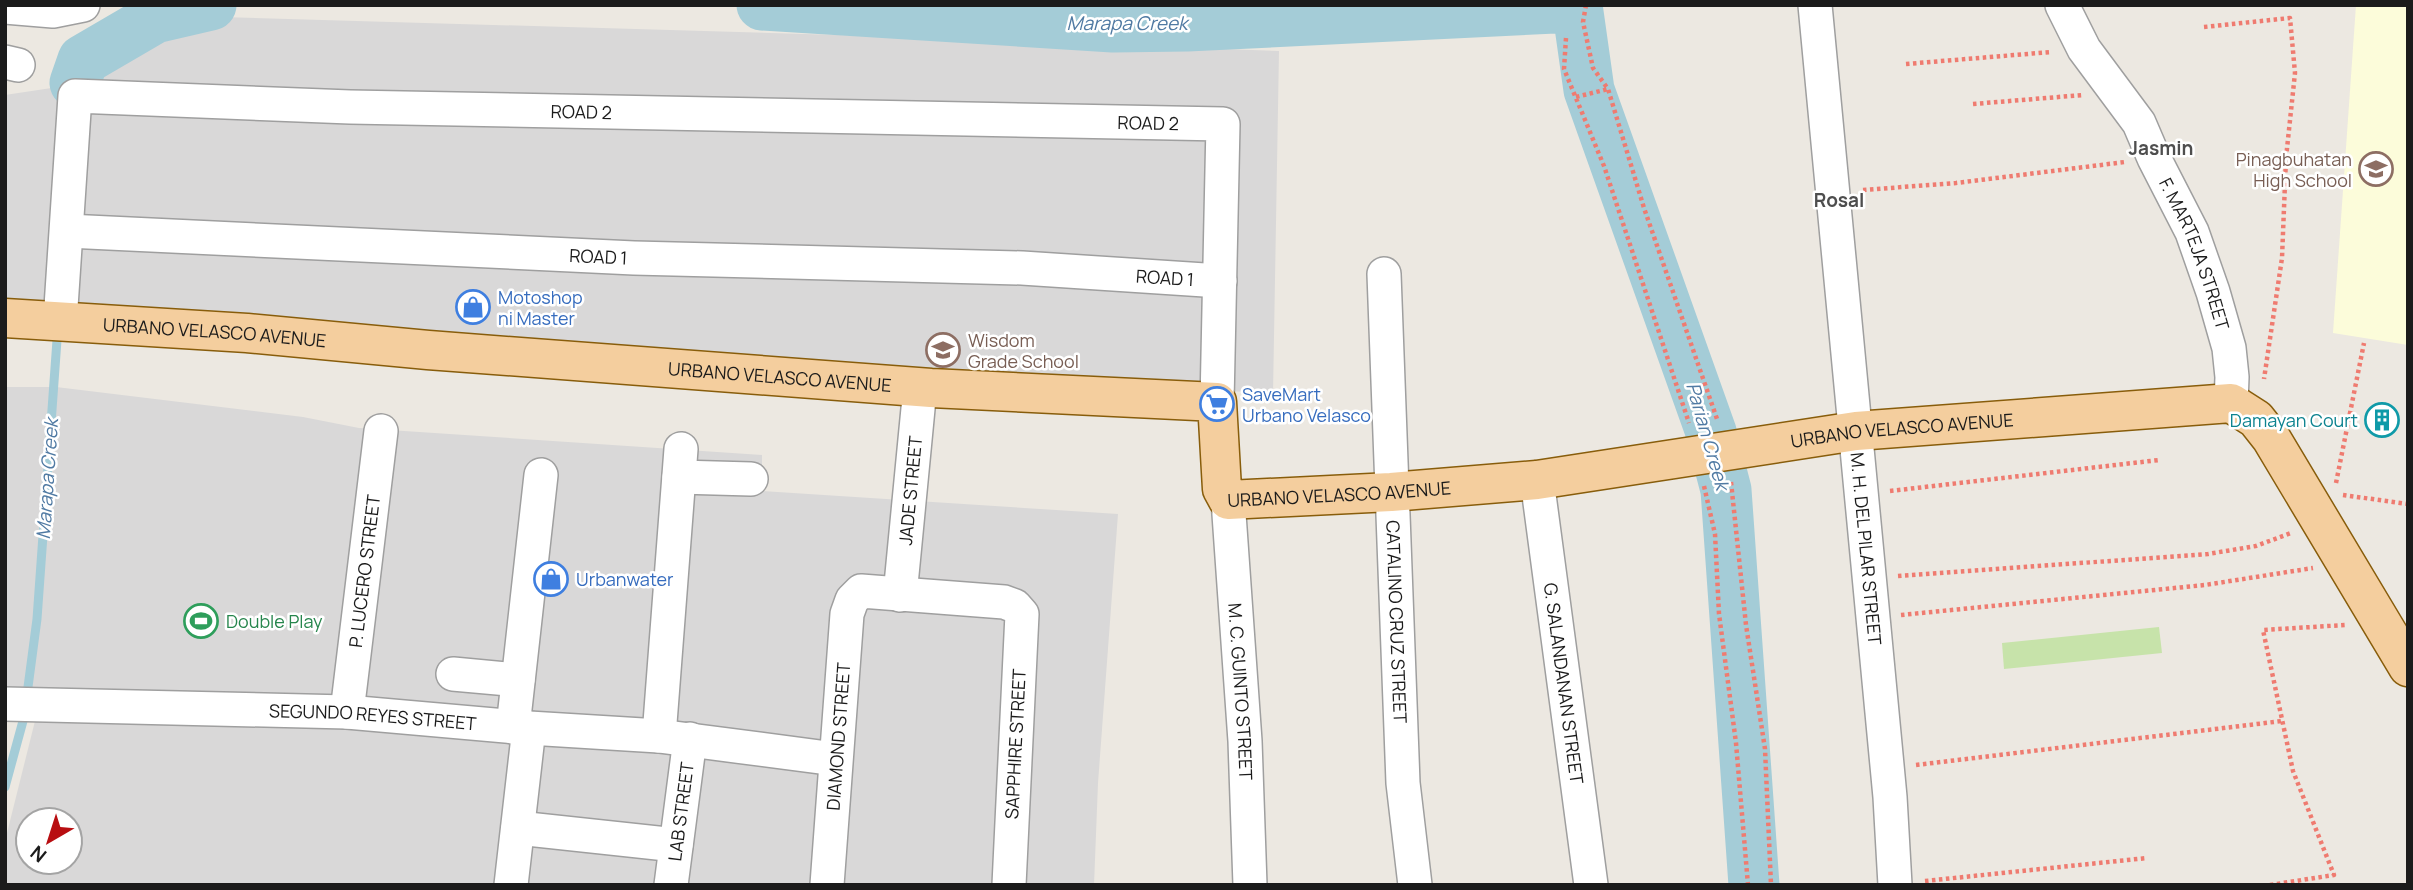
<svg xmlns="http://www.w3.org/2000/svg" width="2413" height="890" font-family="Manrope,sans-serif">
<style>
.residential{fill:#d9d8d8;fill-rule:evenodd}
.education{fill:#fcfcda}
.grass{fill:#c7e3aa}
.lines{fill:none;stroke-linecap:round;stroke-linejoin:round}
.stream{stroke:#a4ccd7;stroke-width:9}
.river{stroke:#a4ccd7;stroke-width:51}
.minor-casing{stroke:#9f9f9f;stroke-width:36}
.major-casing{stroke:#885d0b;stroke-width:41}
.path{stroke:#ef7b70;stroke-width:4.5;stroke-dasharray:3.5 3.5;stroke-linecap:butt}
.minor{stroke:#fff;stroke-width:33}
.major{stroke:#f4ce9e;stroke-width:38}
.labels{text-anchor:middle;dominant-baseline:central;stroke-width:5;stroke-linejoin:round;paint-order:stroke}
.street-label{font-size:18px;fill:#1b1b1b;stroke:#fff}
.education-label{font-size:18px;fill:#785e54;stroke:#fff;text-anchor:end}
.shop-label{font-size:18px;fill:#366cbe;stroke:#fff;text-anchor:start}
.culture-label{font-size:18px;fill:#0d838f;stroke:#fff;text-anchor:end}
.leisure-label{font-size:18px;fill:#27864d;stroke:#fff;text-anchor:start}
.water-label{font-size:19px;font-style:italic;fill:#507aa3;stroke:#fff}
.neighbourhood-label{font-size:19px;font-weight:bold;fill:#4e4e4e;stroke:#fff}
</style>
<rect width="100%" height="100%" fill="#ece8e1"/>
<path class="residential" d="M 189,16 L 907,37 L 1279,51 L 1273,394 L 5,302 L 5,95 L 78,84 L 118,40 Z
M 5,387 L 56,387 L 303,417 L 359,428 L 762,455 L 762,491 L 1118,514 L 1098,783 L 1094,885 L 5,885 L 5,841 L 35,721 L 5,718 ZM 28,820 L 70,820 L 70,862 L 28,862 Z"/>
<path class="education" d="M 2356,5 L 2408,5 L 2408,345 L 2333,333 Z"/>
<path class="grass" d="M 2159,627 L 2162,653 L 2004,669 L 2002,643 Z"/>
<g class="lines">
<path class="stream" d="M 28,687 L 37,619 L 57,340
M 5,787 L 23,721"/>
<path class="river" d="M 762,5 L 1113,27 L 1187,26 L 1576,7
M 1577,5 L 1589,90 L 1711,432 L 1726,490 L 1754,885
M 75,83 L 83,60 L 155,18 L 211,5"/>
<g class="minor-casing">
<g id="minor">
<path id="s1" d="M 1815,5 L 1890,797 L 1895,885"/>
<path id="s2" d="M 2062,5 L 2084,49 L 2139,123 L 2154,158 L 2192,232 L 2213,292 L 2229,348 L 2232,377 L 2231,403"/>
<path d="M 5,7 L 53,11 L 83,5"/>
<path d="M 5,62 L 18,65"/>
<path id="s3" d="M 67,231 L 634,258 L 1022,268 L 1220,281"/>
<path id="s4" d="M 1384,274 L 1403,783 L 1415,885"/>
<path id="s5" d="M 60,322 L 75,96 L 350,107 L 1223,124 L 1217,402"/>
<path d="M 679,477 L 751,479"/>
<path id="s6" d="M 1537,480 L 1591,885"/>
<path id="s7" d="M 1228,500 L 1245,741 L 1250,885"/>
<path id="s8" d="M 900,595 L 920,388"/>
<path d="M 453,674 L 518,680"/>
<path id="s9" d="M 5,704 L 347,712 L 529,728 L 659,736 L 835,759"/>
<path id="s10" d="M 347,712 L 381,431"/>
<path d="M 513,727 L 541,475"/>
<path d="M 659,736 L 681,449"/>
<path d="M 518,828 L 676,845"/>
<path d="M 511,885 L 529,728"/>
<path id="s11" d="M 671,885 L 690,739"/>
<path id="s12" d="M 827,885 L 847,614 L 852,600 L 861,591 L 1004,602 L 1015,606 L 1022,614 L 1009,885"/>
</g>
</g>
<g class="major-casing">
<g id="major">
<path id="s13" d="M 5,318 L 247,333 L 428,350 L 931,388 L 1217,402 L 1222,489 L 1228,500 L 1391,492 L 1537,480 L 1856,431 L 2231,403 L 2256,419 L 2271,438 L 2408,667"/>
</g>
</g>
<path class="path" d="M 1586,5 L 1583,22 L 1593,68 L 1608,89 L 1644,208 L 1717,419
M 2204,27 L 2290,18 L 2295,73 L 2286,158 L 2282,258 L 2264,379
M 1566,38 L 1564,69 L 1604,166 L 1689,423
M 1906,64 L 2051,52
M 1576,97 L 1608,89
M 1973,104 L 2083,95
M 1863,190 L 1956,183 L 2125,162
M 1731,482 L 1746,625 L 1765,749 L 1771,885
M 2336,483 L 2364,343
M 1704,486 L 1715,534 L 1719,614 L 1736,743 L 1748,885
M 1890,491 L 2159,460
M 2343,495 L 2408,504
M 1898,576 L 2208,554 L 2256,546 L 2291,533
M 1901,615 L 2205,585 L 2313,568
M 1916,765 L 2282,721
M 1925,881 L 2147,858
M 2270,885 L 2334,875 L 2293,771 L 2263,630 L 2345,625"/>
<use href="#minor" class="minor"/>
<use href="#major" class="major"/>
</g>
<defs>
<g id="school-ring" transform="scale(1.75)"><circle r="9.5" fill="#fff" stroke="#8d6e63" stroke-width="1.5"/><path d="M0-5L7-2L0 1L-7-2ZM-4 1L0 2.5L4 1V4Q0 6-4 4Z" fill="#8d6e63"/></g>
<g id="shop-ring" transform="scale(1.75)"><circle r="9.5" fill="#fff" stroke="#3f7fe0" stroke-width="1.5"/><path d="M-5-2.5h2.3a2.7 3.5 0 0 1 5.4 0H5L5.5 6h-11ZM-1.5-2.5h3a1.5 2.3 0 0 0-3 0Z" fill="#3f7fe0"/></g>
<g id="supermarket-ring" transform="scale(1.75)"><circle r="9.5" fill="#fff" stroke="#3f7fe0" stroke-width="1.5"/><path d="M-6-5.5h2.5l.6 2H6L4.5 2H-2.5L-4.4-4H-6ZM-1.5 3.2a1.3 1.3 0 1 0 .1 0ZM3 3.2a1.3 1.3 0 1 0 .1 0Z" fill="#3f7fe0"/></g>
<g id="building-ring" transform="scale(1.75)"><circle r="9.5" fill="#fff" stroke="#0f9aa8" stroke-width="1.5"/><path d="M-4-6H4V6H1V3H-1V6H-4ZM-2.5-4.3h1.7v1.8h-1.7ZM.8-4.3h1.7v1.8H.8ZM-2.5-1h1.7V.8h-1.7ZM.8-1h1.7V.8H.8Z" fill="#0f9aa8"/></g>
<g id="stadium-ring" transform="scale(1.75)"><circle r="9.5" fill="#fff" stroke="#2e9e5b" stroke-width="1.5"/><path d="M0-5a6.5 5 0 1 0 0 10a6.5 5 0 1 0 0-10ZM-3.5-1.8h7v3.6h-7Z" fill="#2e9e5b"/></g>
</defs>
<g fill-rule="evenodd">
<use href="#school-ring" x="2376" y="169"/>
<use href="#shop-ring" x="473" y="307"/>
<use href="#school-ring" x="943" y="350"/>
<use href="#supermarket-ring" x="1217" y="404"/>
<use href="#building-ring" x="2382" y="420"/>
<use href="#shop-ring" x="551" y="579"/>
<use href="#stadium-ring" x="201" y="621"/>
</g>
<g class="labels">
<g class="street-label">
<text stroke="none"><textPath href="#s5" startOffset="733">ROAD 2</textPath></text>
<text stroke="none"><textPath href="#s5" startOffset="1300">ROAD 2</textPath></text>
<text stroke="none"><textPath href="#s2" startOffset="284">F. MARTEJA STREET</textPath></text>
<text stroke="none"><textPath href="#s3" startOffset="532">ROAD 1</textPath></text>
<text stroke="none"><textPath href="#s3" startOffset="1099">ROAD 1</textPath></text>
<text stroke="none"><textPath href="#s13" startOffset="210">URBANO VELASCO AVENUE</textPath></text>
<text stroke="none"><textPath href="#s13" startOffset="777">URBANO VELASCO AVENUE</textPath></text>
<text stroke="none"><textPath href="#s13" startOffset="1993">URBANO VELASCO AVENUE</textPath></text>
<text stroke="none"><textPath href="#s13" startOffset="1426">URBANO VELASCO AVENUE</textPath></text>
<text stroke="none"><textPath href="#s8" startOffset="105">JADE STREET</textPath></text>
<text stroke="none"><textPath href="#s1" startOffset="546">M. H. DEL PILAR STREET</textPath></text>
<text stroke="none"><textPath href="#s10" startOffset="142">P. LUCERO STREET</textPath></text>
<text stroke="none"><textPath href="#s4" startOffset="348">CATALINO CRUZ STREET</textPath></text>
<text stroke="none"><textPath href="#s6" startOffset="205">G. SALANDANAN STREET</textPath></text>
<text stroke="none"><textPath href="#s7" startOffset="192">M. C. GUINTO STREET</textPath></text>
<text stroke="none"><textPath href="#s9" startOffset="368">SEGUNDO REYES STREET</textPath></text>
<text stroke="none"><textPath href="#s12" startOffset="149">DIAMOND STREET</textPath></text>
<text transform="translate(1015 744) rotate(-87)">SAPPHIRE STREET</text>
<text stroke="none"><textPath href="#s11" startOffset="74">LAB STREET</textPath></text>
</g>
<g class="education-label">
<text x="2352" y="159">Pinagbuhatan<tspan x="2352" dy="21">High School</tspan></text>
<text x="968" y="340" text-anchor="start">Wisdom<tspan x="968" dy="21">Grade School</tspan></text>
</g>
<g class="shop-label">
<text x="498" y="297">Motoshop<tspan x="498" dy="21">ni Master</tspan></text>
<text x="1242" y="394">SaveMart<tspan x="1242" dy="21">Urbano Velasco</tspan></text>
<text x="576" y="579">Urbanwater</text>
</g>
<g class="culture-label">
<text x="2358" y="420">Damayan Court</text>
</g>
<g class="leisure-label">
<text x="226" y="621">Double Play</text>
</g>
<g class="water-label">
<text x="1127" y="23">Marapa Creek</text>
<text transform="translate(1708 436) rotate(74)">Parian Creek</text>
<text transform="translate(47 479) rotate(-86)">Marapa Creek</text>
</g>
<g class="neighbourhood-label">
<text x="2161" y="148">Jasmin</text>
<text x="1839" y="200">Rosal</text>
</g>
</g>
<rect width="2413" height="890" fill="none" stroke="#1b1b1b" stroke-width="14"/>
<g transform="translate(49 841) rotate(219)"><circle r="33" fill="#ffffff" stroke="#a4a4a4" stroke-width="2"/>
<path d="M0-5L12 26L0 18L-12 26Z" fill="#b80e11"/>
<text y="-10" font-size="19" font-weight="bold" text-anchor="middle" fill="#1b1b1b">N</text>
</g>
</svg>
